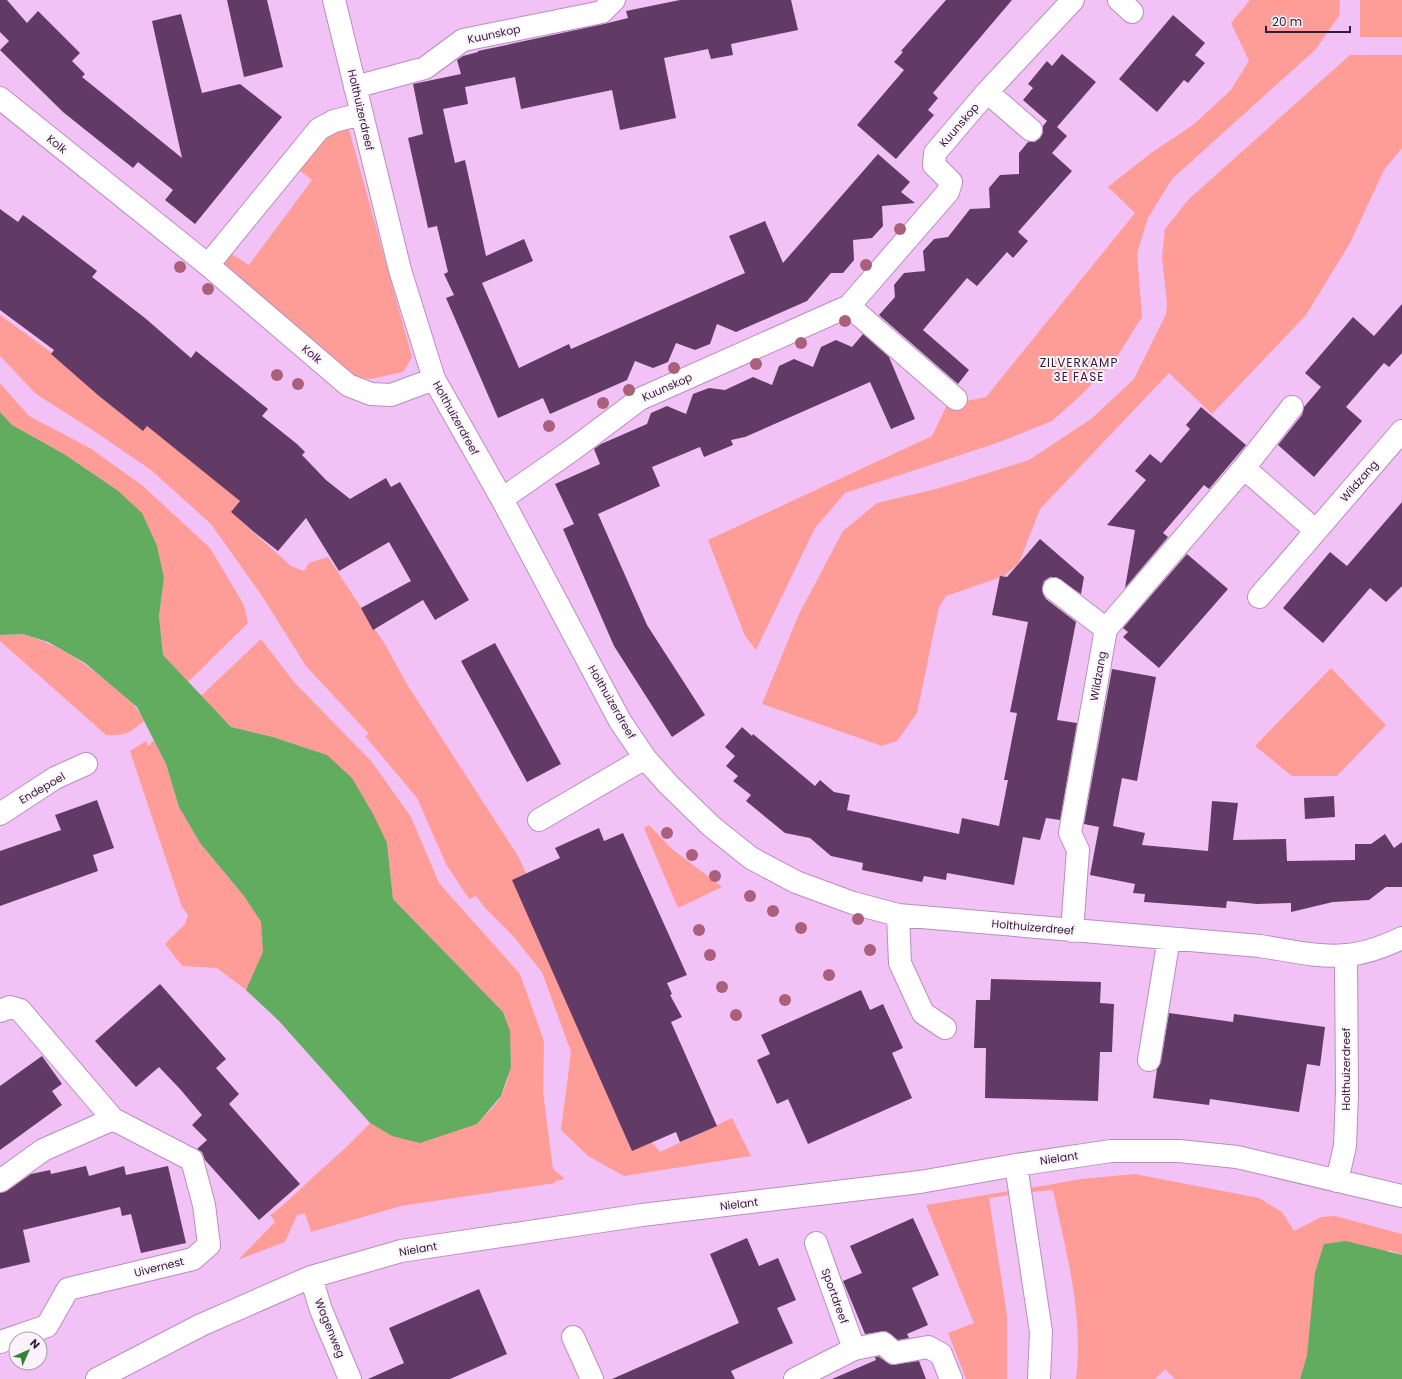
<svg xmlns="http://www.w3.org/2000/svg" width="1402" height="1379" font-family="Poppins,sans-serif">
<style>
.green{fill:#fe9c97}
.water{fill:#62ac60}
.building{fill:#623a66}
.lines{fill:none;stroke-linecap:round;stroke-linejoin:round}
.minor-casing{stroke:#ba8dbf;stroke-width:24}
.minor{stroke:#fff;stroke-width:22}
.tree{fill:#aa5f7b}
.labels{text-anchor:middle;dominant-baseline:central;stroke-width:4;stroke-linejoin:round;paint-order:stroke}
.street-label{font-size:11px;fill:#301e32;stroke:#fcf2fd}
.neighbourhood-label{font-size:12px;letter-spacing:1px;fill:#301e32;stroke:#fcf2fd}
</style>
<rect width="100%" height="100%" fill="#f2c2f6"/>
<path class="green" d="M 1250,0 L 1340,0 L 1339,16 L 1315,50 L 1172,179 L 1148,218 L 1137,253 L 1142,317 L 1115,360 L 1079,397 L 1052,421 L 997,443 L 845,493 L 815,528 L 756,650 L 745,636 L 708,540 L 932,436 L 947,405 L 986,397 L 1135,213 L 1108,187 L 1151,153 L 1193,125 L 1231,90 L 1249,61 L 1231,23 Z
M 1360,0 L 1402,0 L 1402,37 L 1360,37 Z
M 1350,55 L 1402,55 L 1402,148 L 1384,170 L 1350,243 L 1306,315 L 1212,414 L 1169,373 L 1040,509 L 1019,563 L 1004,576 L 946,596 L 939,607 L 917,713 L 897,741 L 882,746 L 762,704 L 799,614 L 843,531 L 877,503 L 940,488 L 1029,460 L 1091,419 L 1134,379 L 1166,314 L 1167,304 L 1162,257 L 1165,229 L 1189,199 Z
M 348,126 L 412,357 L 403,372 L 371,379 L 357,377 L 217,262 L 227,251 L 249,265 L 312,180 L 295,167 L 329,131 Z
M 0,315 L 118,401 L 239,497 L 241,521 L 291,566 L 304,571 L 309,563 L 328,557 L 386,646 L 408,686 L 518,856 L 647,1136 L 660,1152 L 732,1118 L 751,1156 L 624,1176 L 588,1156 L 561,1130 L 571,1052 L 542,972 L 513,936 L 485,908 L 476,896 L 469,899 L 446,864 L 417,798 L 365,736 L 369,734 L 306,666 L 262,596 L 211,524 L 151,470 L 94,431 L 36,394 L 0,356 Z
M 0,383 L 29,416 L 90,448 L 143,486 L 210,548 L 244,605 L 248,623 L 188,682 L 163,655 L 159,616 L 164,578 L 117,490 L 64,454 L 12,425 L 0,412 Z
M 23,634 C 60,646 83,661 112,686 C 127,698 136,704 144,721 C 130,733 125,736 106,735 L 0,641 L 0,635 Z
M 261,639 L 294,682 L 372,762 L 411,817 L 439,883 L 520,974 L 544,1041 L 543,1092 L 553,1169 L 565,1179 L 555,1181 L 555,1183 L 401,1206 L 311,1232 L 305,1213 L 297,1215 L 285,1242 L 238,1260 L 275,1222 L 270,1215 C 284,1206 294,1194 307,1183 C 328,1163 350,1145 370,1123 L 392,1136 L 477,1124 C 484,1115 496,1106 501,1096 C 515,1070 512,1039 503,1012 L 393,899 L 387,843 L 327,755 L 273,737 L 231,727 L 201,696 Z
M 1331,668 L 1386,725 L 1337,776 L 1292,776 L 1255,746 Z
M 154,740 L 166,764 L 179,807 L 200,843 L 244,896 L 261,922 L 264,952 L 246,990 L 217,968 L 182,966 L 165,944 L 185,924 L 188,915 L 182,907 L 130,751 L 146,741 L 148,746 Z
M 649,825 L 672,849 L 722,887 L 678,908 L 644,828 Z
M 1135,1174 L 1259,1198 L 1282,1212 L 1294,1231 L 1321,1217 L 1335,1216 L 1402,1234 L 1402,1255 L 1389,1250 L 1307,1355 L 1300,1379 L 1175,1379 L 1165,1369 L 1155,1379 L 1076,1379 C 1084,1315 1066,1252 1053,1190 L 1032,1192 L 1031,1188 L 1081,1179 Z
M 1009,1191 L 1010,1195 L 989,1198 L 1007,1316 L 1007,1379 L 966,1379 L 948,1333 L 974,1323 L 926,1205 Z"/>
<path class="water" d="M 0,412 L 12,425 L 64,454 L 117,490 L 142,513 L 157,546 L 164,578 L 159,616 L 163,655 L 231,727 L 273,737 L 327,755 L 352,778 L 373,814 L 387,843 L 393,899 L 503,1012 L 510,1031 L 511,1067 L 501,1096 L 477,1124 L 420,1143 L 392,1136 L 370,1123 L 279,1021 L 246,990 L 263,952 L 261,922 L 244,896 L 200,843 L 179,807 L 166,764 L 137,707 L 85,663 L 48,642 L 23,634 L 0,635 Z
M 1346,1241 L 1402,1255 L 1402,1379 L 1300,1379 L 1307,1355 L 1315,1273 L 1324,1244 Z"/>
<path class="building" d="M 0,0 L 7,0 L 27,23 L 38,11 L 80,53 L 72,61 L 85,74 L 82,77 L 182,158 L 152,21 L 181,14 L 202,93 L 240,84 L 282,117 L 195,224 L 165,200 L 173,190 L 138,162 L 133,168 L 63,112 L 0,50 L 9,41 L 0,32 Z
M 227,0 L 267,0 L 283,67 L 244,77 Z
M 680,0 L 791,0 L 798,30 L 731,44 L 733,55 L 711,59 L 708,49 L 664,58 L 676,118 L 620,130 L 612,90 L 521,109 L 515,77 L 465,87 L 468,104 L 443,109 L 455,163 L 465,160 L 486,256 L 524,239 L 533,261 L 482,283 L 519,368 L 569,344 L 571,349 L 745,273 L 729,236 L 765,221 L 783,263 L 878,154 L 910,182 L 901,192 L 915,203 L 882,206 L 883,226 L 872,238 L 853,240 L 854,260 L 843,273 L 831,273 L 807,301 L 736,332 L 717,324 L 710,344 L 695,350 L 676,343 L 668,362 L 653,368 L 635,361 L 627,380 L 550,414 L 543,398 L 498,418 L 446,298 L 454,295 L 444,274 L 448,272 L 437,226 L 428,228 L 408,138 L 423,134 L 413,84 L 461,74 L 457,60 L 463,56 L 478,52 L 478,51 L 604,24 L 628,18 L 626,11 Z
M 946,0 L 1012,0 L 933,93 L 938,98 L 928,110 L 934,115 L 896,159 L 857,125 L 904,70 L 894,62 L 903,52 L 901,51 Z
M 1173,15 L 1205,43 L 1195,55 L 1205,63 L 1188,83 L 1184,80 L 1157,112 L 1119,79 Z
M 1062,54 L 1096,82 L 1057,127 L 1067,136 L 1052,153 L 1072,171 L 1018,232 L 1028,241 L 1013,258 L 1007,252 L 977,286 L 967,278 L 923,330 L 969,370 L 958,384 L 879,315 L 895,297 L 894,285 L 904,273 L 925,271 L 923,251 L 934,239 L 948,237 L 970,209 L 990,208 L 989,188 L 1000,175 L 1019,174 L 1019,153 L 1028,142 L 1035,142 L 1040,138 L 1043,133 L 1043,126 L 1047,121 L 1023,100 L 1033,88 L 1028,84 L 1047,61 L 1052,66 Z
M 0,209 L 18,222 L 23,215 L 42,229 L 97,271 L 92,277 L 145,318 L 191,358 L 196,351 L 268,409 L 262,416 L 297,444 L 305,452 L 302,455 L 326,480 L 350,499 L 386,478 L 391,487 L 400,482 L 469,600 L 435,620 L 423,600 L 373,630 L 361,608 L 411,581 L 389,542 L 339,571 L 306,518 L 278,551 L 254,532 L 231,512 L 240,501 L 147,426 L 143,431 L 99,396 L 51,354 L 54,350 L 0,310 Z
M 1402,304 L 1402,353 L 1389,367 L 1384,363 L 1346,407 L 1362,421 L 1314,477 L 1278,445 L 1302,415 L 1304,407 L 1321,387 L 1305,373 L 1353,317 L 1374,336 Z
M 863,334 L 889,357 L 915,419 L 891,429 L 870,382 L 745,437 L 731,440 L 733,445 L 704,457 L 700,447 L 652,467 L 660,486 L 598,514 L 647,625 L 705,715 L 672,737 L 614,646 L 563,529 L 574,524 L 555,484 L 600,464 L 594,449 L 601,444 L 647,424 L 651,413 L 667,406 L 686,414 L 693,394 L 709,388 L 725,390 L 753,377 L 772,385 L 779,366 L 794,359 L 813,367 L 821,347 L 836,340 L 852,347 Z
M 1201,407 L 1246,445 L 1209,489 L 1204,485 L 1163,533 L 1168,537 L 1125,588 L 1135,530 L 1107,525 L 1146,480 L 1135,471 L 1150,454 L 1161,463 L 1190,429 L 1186,425 Z
M 1402,502 L 1402,586 L 1386,602 L 1370,588 L 1323,643 L 1283,608 L 1330,552 L 1347,566 Z
M 1040,539 L 1084,577 L 1081,594 L 1056,577 L 1050,577 L 1044,581 L 1042,588 L 1043,594 L 1046,599 L 1076,622 L 1057,720 L 1077,723 L 1060,820 L 1046,818 L 1040,840 L 1023,837 L 1014,885 L 947,873 L 946,880 L 924,876 L 922,882 L 862,870 L 863,863 L 831,856 L 810,838 L 785,833 L 746,801 L 751,795 L 733,781 L 738,776 L 726,766 L 735,756 L 725,747 L 742,727 L 752,736 L 753,734 L 815,786 L 820,780 L 834,792 L 850,795 L 847,810 L 959,834 L 962,818 L 999,826 L 1008,780 L 1004,780 L 1017,713 L 1010,712 L 1028,622 L 992,615 L 1000,576 L 1007,577 Z
M 1187,554 L 1228,589 L 1159,668 L 1123,637 L 1128,632 L 1123,628 Z
M 495,643 L 561,764 L 527,782 L 461,661 Z
M 1112,669 L 1156,677 L 1137,781 L 1122,778 L 1113,826 L 1145,833 L 1142,845 L 1208,851 L 1212,801 L 1238,803 L 1233,840 L 1286,839 L 1287,861 L 1355,860 L 1355,844 L 1371,844 L 1385,834 L 1394,848 L 1402,842 L 1402,887 L 1386,887 L 1369,900 L 1333,902 L 1291,912 L 1291,903 L 1257,904 L 1227,901 L 1226,908 L 1144,902 L 1145,894 L 1133,893 L 1135,884 L 1090,875 L 1099,827 L 1084,824 Z
M 1334,796 L 1335,817 L 1305,819 L 1304,798 Z
M 97,800 L 114,848 L 93,855 L 98,871 L 0,906 L 0,851 L 61,830 L 55,815 Z
M 599,828 L 604,841 L 623,833 L 687,975 L 667,983 L 672,994 L 670,995 L 682,1017 L 671,1022 L 717,1126 L 680,1142 L 676,1132 L 632,1151 L 512,880 L 560,858 L 555,848 Z
M 991,979 L 1101,982 L 1100,1003 L 1114,1004 L 1112,1052 L 1100,1052 L 1098,1101 L 985,1098 L 986,1048 L 974,1048 L 976,1000 L 990,1000 Z
M 160,984 L 226,1059 L 216,1068 L 239,1094 L 229,1104 L 300,1184 L 259,1220 L 205,1160 L 202,1152 L 197,1149 L 207,1140 L 192,1125 L 202,1115 L 180,1089 L 159,1067 L 136,1087 L 95,1041 Z
M 861,990 L 870,1010 L 883,1004 L 903,1048 L 892,1053 L 912,1098 L 808,1144 L 788,1099 L 777,1104 L 757,1060 L 770,1054 L 761,1035 Z
M 1169,1013 L 1233,1022 L 1234,1014 L 1325,1027 L 1320,1066 L 1307,1064 L 1299,1112 L 1210,1099 L 1209,1105 L 1153,1098 L 1157,1069 L 1161,1062 Z
M 42,1056 L 62,1084 L 52,1091 L 62,1105 L 0,1150 L 0,1086 Z
M 86,1166 L 89,1176 L 124,1166 L 126,1175 L 168,1166 L 186,1243 L 141,1253 L 131,1214 L 122,1216 L 120,1207 L 23,1230 L 30,1262 L 0,1269 L 0,1193 L 7,1191 L 31,1174 L 50,1170 L 51,1174 Z
M 913,1218 L 939,1275 L 912,1288 L 928,1325 L 907,1334 L 909,1338 L 898,1340 L 886,1331 L 865,1334 L 843,1281 L 862,1273 L 850,1246 Z
M 747,1238 L 759,1266 L 778,1258 L 796,1300 L 777,1308 L 793,1343 L 731,1371 L 735,1379 L 612,1379 L 739,1323 L 710,1254 Z
M 479,1289 L 507,1354 L 450,1379 L 368,1379 L 404,1363 L 389,1328 Z
M 875,1357 L 879,1357 L 891,1365 L 919,1361 L 926,1379 L 832,1379 L 876,1360 Z"/>
<g class="lines">
<g class="minor-casing">
<path id="minor" d="M 334,0 L 400,270 L 434,379 L 502,499 L 620,721 L 645,758 L 668,784 L 711,826 L 751,858 L 796,882 L 853,903 L 898,915 L 1260,946 C 1287,950 1319,958 1346,955 C 1365,954 1385,946 1402,938
M 1119,0 L 1132,12
M 355,87 L 425,68 L 463,40 L 602,12 L 614,0
M 987,92 L 1031,130
M 0,98 L 208,265 L 348,385 L 371,394 L 391,395 L 434,379
M 208,265 L 319,129 L 334,121 L 361,114
M 849,306 L 948,192 L 951,182 L 934,165 L 935,153 L 987,92 L 1073,0
M 1244,468 L 1292,407
M 502,499 L 572,450 L 640,399 L 849,306 L 956,399
M 1054,589 L 1106,629
M 1259,597 L 1402,431
M 0,814 L 55,778 L 86,764
M 539,820 L 645,758
M 898,915 L 900,963 L 923,1013 L 945,1028
M 1072,931 L 1078,850 L 1070,833 L 1106,629 L 1244,468 L 1315,530
M 0,1011 L 10,1007 L 20,1010 L 113,1119 L 192,1160 L 204,1205 L 209,1245 L 193,1259 L 68,1289 L 47,1326 L 0,1342
M 1149,1060 L 1169,938
M 1016,1165 L 1041,1332 L 1039,1379
M 0,1181 L 43,1150 L 113,1119
M 1337,1181 L 1345,1146 L 1347,1093 L 1346,955
M 816,1243 L 854,1349
M 311,1277 L 321,1310 L 350,1379
M 573,1337 L 592,1379
M 97,1379 L 201,1325 L 311,1277 L 401,1251 L 642,1215 L 920,1182 L 1016,1165 L 1111,1151 L 1179,1151 L 1237,1157 L 1402,1196
M 795,1379 L 854,1349 L 883,1343 L 894,1353 L 928,1347 L 941,1354 L 951,1379"/>
</g>
<use href="#minor" class="minor"/>
</g>
<g class="tree">
<circle cx="900" cy="229" r="6"/>
<circle cx="866" cy="265" r="6"/>
<circle cx="180" cy="267" r="6"/>
<circle cx="208" cy="289" r="6"/>
<circle cx="845" cy="321" r="6"/>
<circle cx="801" cy="343" r="6"/>
<circle cx="756" cy="364" r="6"/>
<circle cx="674" cy="368" r="6"/>
<circle cx="277" cy="375" r="6"/>
<circle cx="298" cy="384" r="6"/>
<circle cx="629" cy="390" r="6"/>
<circle cx="603" cy="403" r="6"/>
<circle cx="549" cy="426" r="6"/>
<circle cx="667" cy="833" r="6"/>
<circle cx="692" cy="855" r="6"/>
<circle cx="715" cy="876" r="6"/>
<circle cx="750" cy="896" r="6"/>
<circle cx="773" cy="911" r="6"/>
<circle cx="858" cy="919" r="6"/>
<circle cx="801" cy="928" r="6"/>
<circle cx="699" cy="930" r="6"/>
<circle cx="870" cy="950" r="6"/>
<circle cx="710" cy="955" r="6"/>
<circle cx="829" cy="975" r="6"/>
<circle cx="722" cy="987" r="6"/>
<circle cx="785" cy="1000" r="6"/>
<circle cx="736" cy="1015" r="6"/>
</g>
<g class="labels">
<g class="street-label">
<text transform="translate(494 34) rotate(-12)">Kuunskop</text>
<text transform="translate(361 110) rotate(77)">Holthuizerdreef</text>
<text transform="translate(959 125) rotate(-49)">Kuunskop</text>
<text transform="translate(57 144) rotate(39)">Kolk</text>
<text transform="translate(312 354) rotate(40)">Kolk</text>
<text transform="translate(667 387) rotate(-24)">Kuunskop</text>
<text transform="translate(456 418) rotate(61)">Holthuizerdreef</text>
<text transform="translate(1359 481) rotate(-49)">Wildzang</text>
<text transform="translate(1098 676) rotate(-80)">Wildzang</text>
<text transform="translate(612 702) rotate(60)">Holthuizerdreef</text>
<text transform="translate(42 788) rotate(-30)">Endepoel</text>
<text transform="translate(1033 927) rotate(5)">Holthuizerdreef</text>
<text transform="translate(1346 1069) rotate(-90)">Holthuizerdreef</text>
<text transform="translate(1059 1158) rotate(-8)">Nielant</text>
<text transform="translate(739 1204) rotate(-7)">Nielant</text>
<text transform="translate(418 1249) rotate(-10)">Nielant</text>
<text transform="translate(159 1267) rotate(-14)">Uivernest</text>
<text transform="translate(835 1296) rotate(70)">Sportdreef</text>
<text transform="translate(330 1328) rotate(68)">Wagenweg</text>
</g>
<g class="neighbourhood-label">
<text x="1079" y="362">ZILVERKAMP<tspan x="1079" dy="14">3E FASE</tspan></text>
</g>
</g>
<g transform="translate(28 1351) rotate(45)"><circle r="19" fill="#fcf2fd" stroke="#aa9dac"/>
<path d="M0-3L7 15L0 10L-7 15Z" fill="#308431"/>
<text y="-6" font-size="11" font-weight="bold" text-anchor="middle" fill="#301e32">N</text>
</g>
<path d="M1266 26v6h84v-6" fill="none" stroke="#301e32" stroke-width="2"/>
<text x="1272" y="26" font-size="12" fill="#301e32" stroke="#fcf2fd" stroke-width="3" paint-order="stroke">20 m</text>
</svg>
